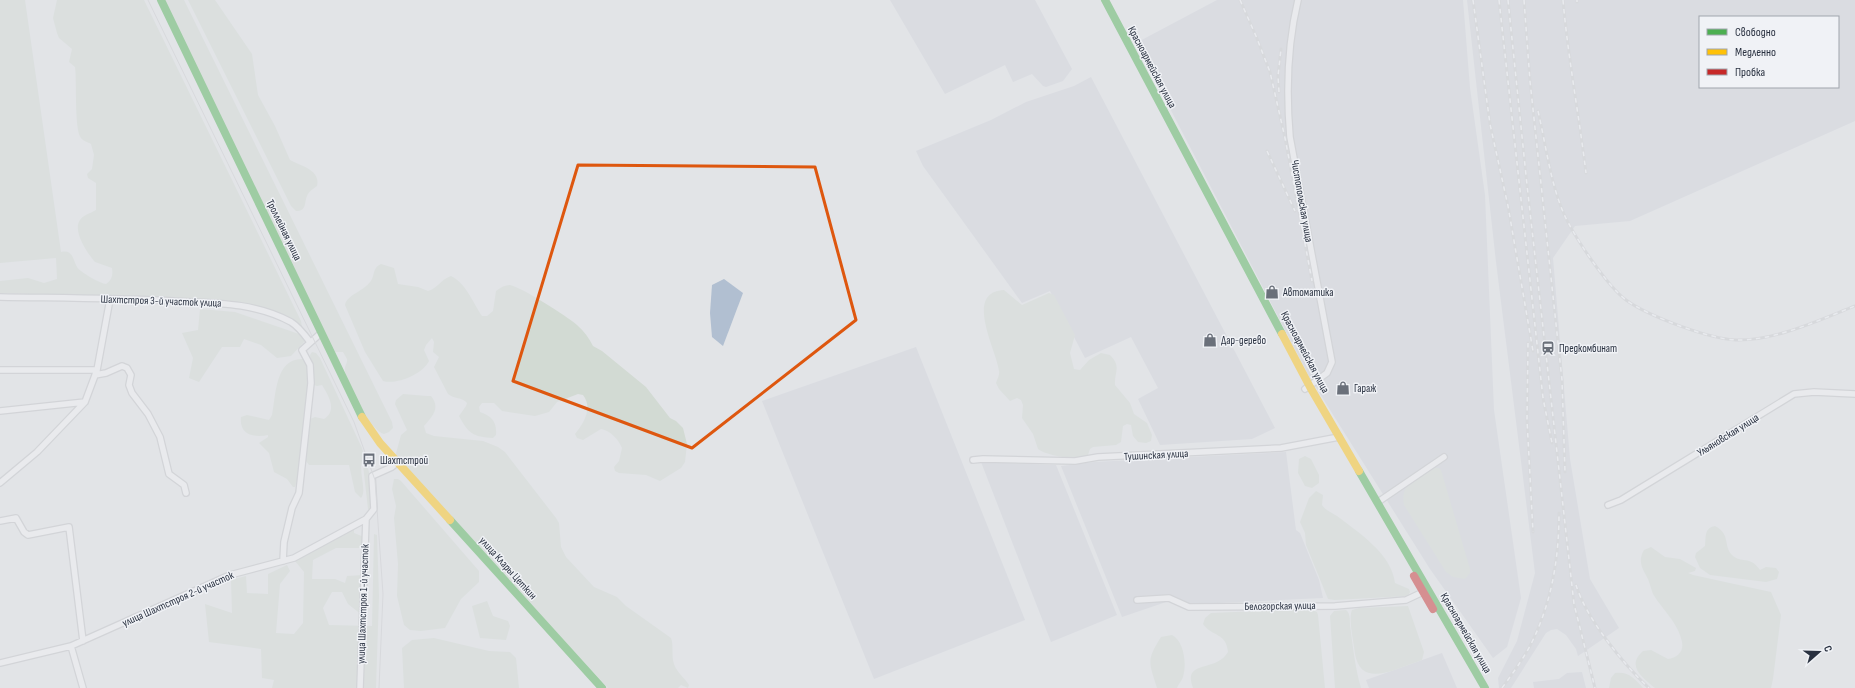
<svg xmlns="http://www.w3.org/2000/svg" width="1855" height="688" font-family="'Sofia Sans Condensed',sans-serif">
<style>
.built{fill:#d0d3da;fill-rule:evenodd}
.green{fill:#d2dad3}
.water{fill:#b1bfd1}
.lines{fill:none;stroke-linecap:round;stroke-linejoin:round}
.street-casing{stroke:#c0c2c5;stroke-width:8}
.street{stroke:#f1f2f4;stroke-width:5.5}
.fast{stroke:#4caf50;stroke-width:8}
.slow{stroke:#ffc107;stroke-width:8}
.jam{stroke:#c62828;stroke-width:8}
.tram{stroke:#cbcccf;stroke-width:1}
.rail-casing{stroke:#cbcccf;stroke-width:3}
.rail{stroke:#f0f2f6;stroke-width:1.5;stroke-dasharray:4.5;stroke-linecap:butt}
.marked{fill:none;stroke:#de570f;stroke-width:3;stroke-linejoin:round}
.labels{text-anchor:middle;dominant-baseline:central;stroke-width:3;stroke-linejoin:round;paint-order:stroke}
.street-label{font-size:11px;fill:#293140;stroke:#f0f2f6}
.poi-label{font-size:11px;fill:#293140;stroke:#f0f2f6;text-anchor:start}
</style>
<rect width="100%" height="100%" fill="#e2e4e7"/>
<path class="built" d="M 890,0 L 1035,0 L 1072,69 L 1063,81 L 1046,87 L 1043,86 L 1032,74 L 1013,82 L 1005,65 L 945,94 Z
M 1217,0 L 1463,0 L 1470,88 L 1485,195 L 1494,410 L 1521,598 L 1507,647 L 1493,658 L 1430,569 L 1310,378 L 1136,43 Z
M 1467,0 L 1855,0 L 1855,121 L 1630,221 L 1575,226 L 1553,258 L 1570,459 L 1590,579 L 1619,628 L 1578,656 L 1576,649 L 1566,635 L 1557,629 L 1551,630 L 1546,633 L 1511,688 L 1499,688 L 1498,678 L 1517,641 L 1535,573 L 1496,262 ZM 1700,17 L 1838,17 L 1838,87 L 1700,87 Z
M 1091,77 L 1275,428 L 1252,439 L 1160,445 L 1138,399 L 1158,388 L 1131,337 L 1085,358 L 1050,291 L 1022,303 L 923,166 L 916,151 L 991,120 L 1026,102 L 1074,86 Z
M 916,347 L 1025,620 L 874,679 L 762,401 Z
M 1286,452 L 1296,530 L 1300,533 L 1319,580 L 1323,598 L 1196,604 L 1169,601 L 1122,617 L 1061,466 L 1094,462 Z
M 981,462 L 1056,465 L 1117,615 L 1051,642 Z
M 1442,653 L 1457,688 L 1369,688 L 1366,680 Z
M 1582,672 L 1586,688 L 1534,688 L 1533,682 L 1559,679 L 1567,673 Z"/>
<path class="green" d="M 0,0 L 25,0 L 61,252 C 73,249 73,260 77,267 C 80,272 101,284 106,284 C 112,280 113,275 112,268 L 95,262 C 88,254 72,231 80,220 C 83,215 91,213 96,210 L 96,183 L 88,178 L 87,174 L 92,169 L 94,155 L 91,144 C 88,142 83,141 81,138 C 74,130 77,80 75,67 L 69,62 L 72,49 L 59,38 L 57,33 L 53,18 L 57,0 L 144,0 L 301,321 L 302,327 L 300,328 L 292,320 L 273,311 L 231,301 L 0,293 L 0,281 L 28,278 L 44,283 L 57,279 L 56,258 L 0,263 Z
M 162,0 L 184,0 L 392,422 L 393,428 L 389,432 L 384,434 C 371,431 346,384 345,371 C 344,366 348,363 347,359 L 343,352 L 335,352 Z
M 188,0 L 215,0 L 252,54 L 258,95 L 275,126 L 290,160 C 301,166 321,170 317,186 C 313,189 309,191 307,196 C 304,203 307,211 296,211 L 291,206 Z
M 381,264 L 394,268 L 398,284 L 418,287 L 428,291 C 438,288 440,280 451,276 C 466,283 473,303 482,316 L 487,316 L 493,311 L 496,291 C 501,287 505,285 510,285 C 521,287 567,316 577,325 C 584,331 589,338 593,346 L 602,351 L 646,387 L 670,418 L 676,421 L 683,428 L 687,444 L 685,462 L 681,468 L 660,481 L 646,475 L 619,473 L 615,471 L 614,467 L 619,461 L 622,448 C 618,439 611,431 601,429 L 583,440 L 577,438 L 575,434 C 584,423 593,408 583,395 L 578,394 L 557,402 L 549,412 L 535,416 L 502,411 L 494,403 L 482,403 L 479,407 L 480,412 C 492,416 497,422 496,435 L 493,438 C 473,437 468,433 459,416 L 466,406 L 467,403 C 462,397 454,399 448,394 L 434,367 L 439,357 L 433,352 L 434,342 L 432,338 L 426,345 L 424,350 L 429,361 C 423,374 397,385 383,381 L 365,352 L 345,305 C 347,294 366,291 372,279 C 375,272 373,268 381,264 Z
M 1004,290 L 1022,305 L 1049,293 L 1054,295 L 1075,335 L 1070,353 L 1074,369 L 1080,370 L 1089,360 L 1101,353 L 1110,355 C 1122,367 1114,372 1115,385 L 1130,403 L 1134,414 L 1147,423 L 1152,435 L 1151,441 L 1146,443 L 1138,442 L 1133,436 L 1131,425 L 1127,424 L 1123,426 L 1121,442 L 1116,445 L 1093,447 L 1090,449 L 1088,455 C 1078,461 1047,456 1038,449 L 1033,434 L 1022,418 L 1023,405 L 1021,400 L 1017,398 L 1010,401 L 999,389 L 996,383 C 997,379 1000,375 999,371 C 997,351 963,292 1004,290 Z
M 200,309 L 235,312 L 302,335 L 305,341 L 291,356 L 277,358 L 261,345 L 244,339 L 240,347 L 222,347 L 199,382 L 189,378 L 193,358 L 182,333 L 198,330 Z
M 312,352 L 316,353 L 320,358 L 362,448 L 364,456 C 356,468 368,490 361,498 L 355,492 L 349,465 L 309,465 L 306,461 L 310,419 L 315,417 L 324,419 C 338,410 328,395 322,385 L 317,386 L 314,385 L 310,355 Z
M 304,359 L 308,366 L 308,387 L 298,478 L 295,487 L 293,487 L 287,479 L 274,472 L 269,453 L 259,443 L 268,437 L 268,435 C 253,438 239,434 241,417 L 247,415 L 269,420 L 272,415 C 276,395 275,357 304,359 Z
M 403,394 L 427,396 L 431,396 C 441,408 432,417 424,426 L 426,433 L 434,436 L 483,441 L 498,447 L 505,452 L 556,518 L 559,523 L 561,547 L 566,557 L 594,587 L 617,597 L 626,606 L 671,638 C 674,646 671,655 674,664 C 677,673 685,678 689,685 L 688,688 L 681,685 L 678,688 L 608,688 L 395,457 L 401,435 L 407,430 L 395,404 L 396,400 Z
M 1305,456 L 1311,459 L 1319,475 L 1319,483 L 1312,488 L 1305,486 L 1298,473 L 1299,459 Z
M 365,463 C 371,468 374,504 369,510 L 368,509 L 363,465 Z
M 1433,468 L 1439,468 L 1441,470 L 1470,569 L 1470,573 L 1465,579 L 1453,577 L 1446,572 L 1404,505 C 1399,485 1418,476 1433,468 Z
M 394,479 L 398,479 L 401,481 L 479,571 L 479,582 L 461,599 L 445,628 L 421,631 L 410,630 L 404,625 L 397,596 L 398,564 L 394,518 L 396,506 L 392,489 Z
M 1316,491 L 1323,495 L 1322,505 C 1326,511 1331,512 1337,516 C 1358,532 1392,554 1395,583 L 1409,589 L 1410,592 L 1408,596 L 1335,600 L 1328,599 L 1306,545 L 1305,533 L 1300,522 L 1309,498 Z
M 1715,526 C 1731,534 1723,546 1732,555 C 1741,564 1750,555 1760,570 L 1766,567 L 1776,568 L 1779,572 L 1777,579 L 1766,582 L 1710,575 L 1700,568 L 1695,557 L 1696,553 L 1705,546 C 1706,537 1704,528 1715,526 Z
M 354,528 L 354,533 L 364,537 L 363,548 L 336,548 L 313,560 L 312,579 L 335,579 L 345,583 L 347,576 L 363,575 L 362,615 L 348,604 L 342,592 L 332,592 L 323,608 L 329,625 L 372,626 L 374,534 L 377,535 L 379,596 L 376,688 L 272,688 L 274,680 L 262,678 L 261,649 L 209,642 L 205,604 L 232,613 L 231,580 L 246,576 L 247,593 L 268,594 L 268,574 L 287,565 L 290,571 L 280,584 L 276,633 L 294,634 L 303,623 L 304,572 L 295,561 Z
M 1651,547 L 1665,557 L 1680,559 L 1696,568 L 1695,571 L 1688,573 L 1693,575 L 1771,592 L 1781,615 L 1773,679 L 1771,688 L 1655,688 C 1642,677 1626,666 1643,651 L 1651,650 L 1668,659 C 1677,658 1684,652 1682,642 C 1679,624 1662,609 1653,594 C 1651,589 1650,584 1648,579 C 1643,569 1637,562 1644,550 Z
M 487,601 L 493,616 L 508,621 L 510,626 L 506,640 L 480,638 L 472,606 Z
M 1408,606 L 1424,652 L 1422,660 C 1393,670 1361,688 1355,654 C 1354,643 1348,619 1352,610 L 1359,608 Z
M 1309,609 L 1317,612 L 1318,615 L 1325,688 L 1193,688 C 1182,659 1216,673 1228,652 C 1226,632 1212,637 1203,624 L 1205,618 L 1211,613 Z
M 1346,610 C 1350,613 1350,619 1350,625 C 1353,647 1355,667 1361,688 L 1335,688 L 1330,616 L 1334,611 Z
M 1172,635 C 1184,641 1187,664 1183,677 C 1182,681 1178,684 1177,688 L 1157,688 C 1149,662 1146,661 1161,637 Z
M 434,638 L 489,651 L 510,652 L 516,658 L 519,688 L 404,688 L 402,648 L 412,640 Z
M 1615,673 C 1629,671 1635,679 1643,688 L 1609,688 L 1611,678 Z"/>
<path class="water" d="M 724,279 L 743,293 L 723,346 L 712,337 L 710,313 L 712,285 Z"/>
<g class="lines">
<g class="street-casing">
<path id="street" d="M 1298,0 C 1287,46 1286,90 1290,137 L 1332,362 L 1327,373 L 1305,389
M 0,297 C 58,298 115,298 173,301 C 212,303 255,302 291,322 C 299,327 304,334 310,342
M 0,370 L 97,370
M 95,375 L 106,373 L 122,366 L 127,368 L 131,375 L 129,385 L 132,393 L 148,414 L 160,437 L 169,474 L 184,485 L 186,493
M 0,411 L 85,402
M 973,460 L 983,459 L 1075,461 L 1098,457 L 1281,448 L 1339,437
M 0,483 L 37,452 L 85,402 L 97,370 L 110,299
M 1378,502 L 1444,457
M 1608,505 L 1621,500 L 1794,394 L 1814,392 L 1855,394
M 0,521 L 16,518 L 24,532 L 28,535 L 69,527 L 83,641
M 283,561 L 284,542 L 292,508 L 299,493 L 311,383 L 310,365 L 302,350 L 321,333
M 1137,600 L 1169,598 L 1189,607 L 1335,606 L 1406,600 L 1423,592
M 0,663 L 71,646
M 83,688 L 71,646 L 230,575 L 294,558 L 366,519 L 374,509 L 372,476 L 392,467 L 398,462
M 360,688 L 366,519"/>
</g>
<use href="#street" class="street"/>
<path class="fast" d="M 161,0 L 362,417
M 1105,0 L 1282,334
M 1359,471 L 1485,688
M 450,520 L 602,688"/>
<path class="slow" d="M 1282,334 L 1310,387 L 1359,471
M 362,417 L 380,443 L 450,520"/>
<path class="jam" d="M 1414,576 L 1433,609"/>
<path class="tram" d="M 148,0 L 354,422 L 375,480 L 383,594 L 379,688"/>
<g class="rail-casing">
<path id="rail" d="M 1240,0 L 1256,36 L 1270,72 L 1285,138 L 1312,281
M 1473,0 L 1490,124 L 1508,206 L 1533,351
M 1499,0 L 1543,398 L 1552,443
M 1508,0 L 1527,185 L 1574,604 L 1595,688
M 1524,0 L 1530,81 L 1562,380 L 1565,472
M 1563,0 C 1568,58 1579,115 1586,173
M 1577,0 L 1577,2
M 1279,92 L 1278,76 L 1281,49
M 1538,111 C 1546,145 1550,182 1564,214 C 1573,235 1607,286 1626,300 C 1648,316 1709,339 1736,340 C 1775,341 1819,320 1855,306
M 1267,151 L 1295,211
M 1528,343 L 1527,420 L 1533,532
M 1576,585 C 1586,618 1623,664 1649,688
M 1502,688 C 1513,673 1524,658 1532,642 C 1552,601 1559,558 1559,513"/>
</g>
<use href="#rail" class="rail"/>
</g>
<path d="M0 0H1855V688H0ZM 578,165 L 815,167 L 856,320 L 692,448 L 513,381 Z" fill="#e2e4e7" fill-opacity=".55" fill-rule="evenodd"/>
<path class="marked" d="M 578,165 L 815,167 L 856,320 L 692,448 L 513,381 Z"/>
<defs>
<g id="shop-bare" transform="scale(1.08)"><path d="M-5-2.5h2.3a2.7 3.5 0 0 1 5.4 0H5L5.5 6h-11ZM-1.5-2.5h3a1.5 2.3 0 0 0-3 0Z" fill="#6a707a" stroke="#f0f2f6" stroke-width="2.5" paint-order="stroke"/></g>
<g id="station-bare" transform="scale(1.08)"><path d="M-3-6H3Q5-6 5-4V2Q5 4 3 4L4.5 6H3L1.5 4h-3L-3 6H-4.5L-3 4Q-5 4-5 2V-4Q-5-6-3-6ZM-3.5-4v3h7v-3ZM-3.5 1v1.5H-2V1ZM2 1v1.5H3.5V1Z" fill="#6a707a" stroke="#f0f2f6" stroke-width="2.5" paint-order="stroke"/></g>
<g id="bus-bare" transform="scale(1.08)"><path d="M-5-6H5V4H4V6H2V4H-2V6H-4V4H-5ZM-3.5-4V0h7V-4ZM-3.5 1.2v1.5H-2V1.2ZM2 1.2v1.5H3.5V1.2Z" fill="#6a707a" stroke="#f0f2f6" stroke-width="2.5" paint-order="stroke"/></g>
</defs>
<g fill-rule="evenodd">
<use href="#shop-bare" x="1272" y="292"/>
<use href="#shop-bare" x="1210" y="340"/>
<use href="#station-bare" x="1548" y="348"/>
<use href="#shop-bare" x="1343" y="388"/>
<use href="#bus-bare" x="369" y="460"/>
</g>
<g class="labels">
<g class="street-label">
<text transform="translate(1152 67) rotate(62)">Красноармейская улица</text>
<text transform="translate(1302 201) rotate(80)">Чистопольская улица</text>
<text transform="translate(284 230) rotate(64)">Троллейная улица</text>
<text transform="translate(161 301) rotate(2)">Шахтстроя 3-й участок улица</text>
<text transform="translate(1305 352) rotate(62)">Красноармейская улица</text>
<text transform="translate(1728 435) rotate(-32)">Ульяновская улица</text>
<text transform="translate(1156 455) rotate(-3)">Тушинская улица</text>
<text transform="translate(508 568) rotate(48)">улица Клары Цеткин</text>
<text transform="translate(178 599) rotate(-24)">улица Шахтстроя 2-й участок</text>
<text transform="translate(363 604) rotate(-88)">улица Шахтстроя 1-й участок</text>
<text transform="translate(1280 606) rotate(-1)">Белогорская улица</text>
<text transform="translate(1466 633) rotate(60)">Красноармейская улица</text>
</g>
<g class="poi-label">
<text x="1283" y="292">Автоматика</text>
<text x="1221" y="340">Дар-дерево</text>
<text x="1559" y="348">Предкомбинат</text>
<text x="1354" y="388">Гараж</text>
<text x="380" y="460">Шахтстрой</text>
</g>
</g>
<rect x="1699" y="16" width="140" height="72" fill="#f0f2f6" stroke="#a0a5ad"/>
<rect x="1707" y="29" width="20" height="6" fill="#4caf50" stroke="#a0a5ad"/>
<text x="1735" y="36" font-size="12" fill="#293140">Свободно</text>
<rect x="1707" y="49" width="20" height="6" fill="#ffc107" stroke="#a0a5ad"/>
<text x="1735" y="56" font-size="12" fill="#293140">Медленно</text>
<rect x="1707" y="69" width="20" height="6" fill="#c62828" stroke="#a0a5ad"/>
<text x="1735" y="76" font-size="12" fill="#293140">Пробка</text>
<g transform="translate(1819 652) rotate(70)" stroke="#f0f2f6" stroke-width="3" paint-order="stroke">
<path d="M0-3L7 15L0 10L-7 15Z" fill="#293140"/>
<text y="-6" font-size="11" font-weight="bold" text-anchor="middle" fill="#293140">С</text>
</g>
</svg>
